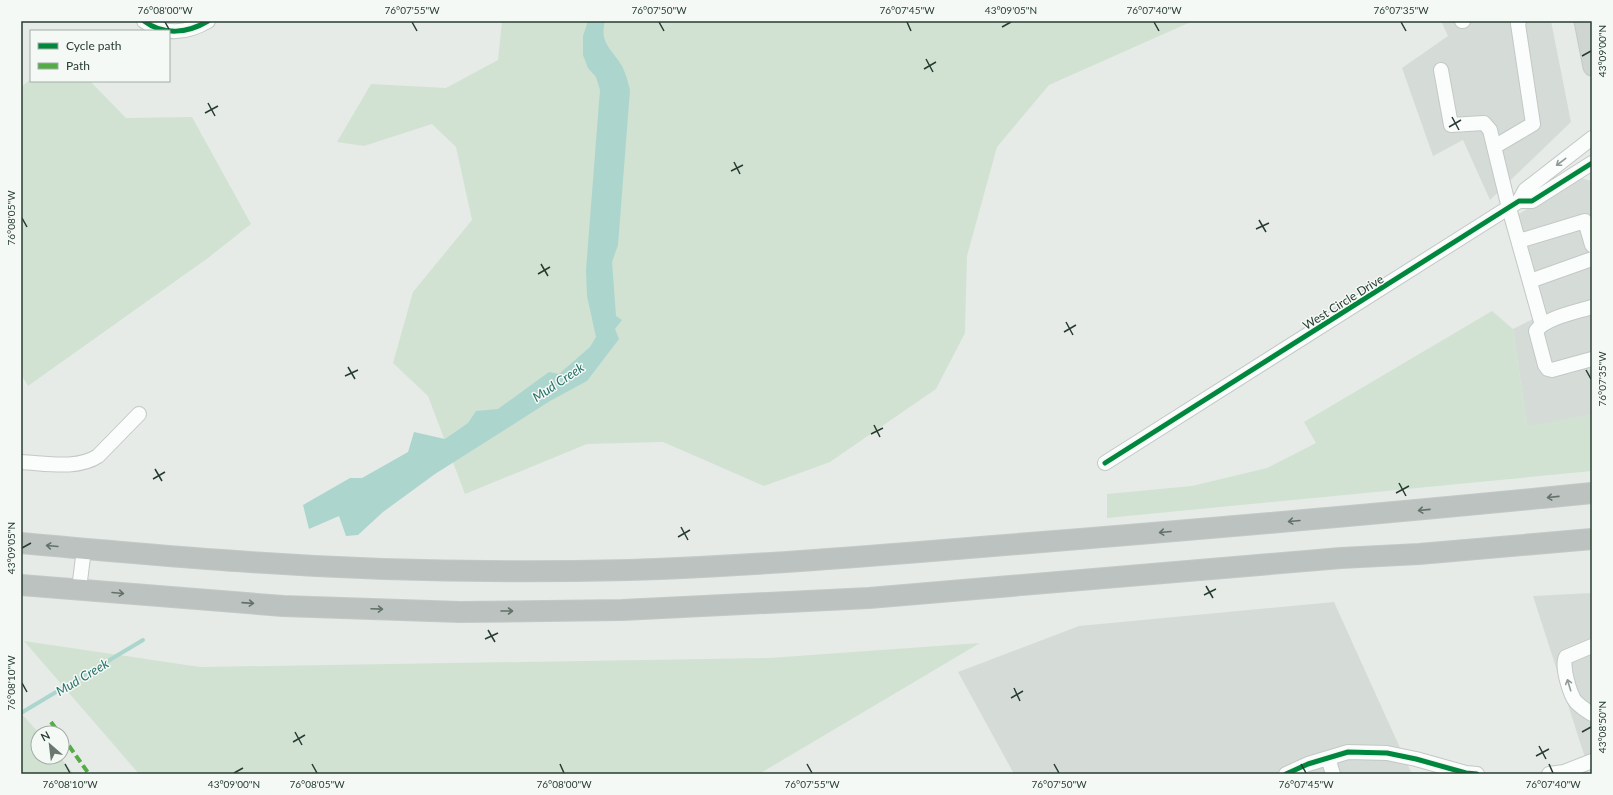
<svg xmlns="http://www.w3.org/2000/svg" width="1613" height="795" font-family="Lato,sans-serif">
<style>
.built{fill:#d5dcd7}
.green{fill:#d1e2d2}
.water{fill:#acd5ce}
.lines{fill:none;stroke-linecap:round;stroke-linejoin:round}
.stream{stroke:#acd5ce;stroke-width:4}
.minor-casing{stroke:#c3c8c5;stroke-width:16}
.major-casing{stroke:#c3c9c6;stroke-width:19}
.highway-casing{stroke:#c3c9c6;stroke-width:22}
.minor{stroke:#fbfcfc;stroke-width:14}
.major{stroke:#cfd6d2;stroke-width:17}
.highway{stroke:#bcc2bf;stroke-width:20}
.quiet{stroke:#53ac45;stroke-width:4;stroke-dasharray:8 4;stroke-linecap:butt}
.cycleway-casing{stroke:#f5f9f6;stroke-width:8}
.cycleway{stroke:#00873e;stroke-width:5}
.oneway{stroke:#909c96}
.oneway2{stroke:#627269}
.ticks{fill:none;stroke:#263c30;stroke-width:1.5}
.labels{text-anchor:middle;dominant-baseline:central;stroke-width:3;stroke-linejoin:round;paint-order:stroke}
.street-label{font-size:12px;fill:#263c30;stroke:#f5f9f6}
.water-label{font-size:13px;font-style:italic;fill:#267269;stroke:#f5f9f6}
.neatline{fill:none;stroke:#263c30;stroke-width:1.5}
.ticks-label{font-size:10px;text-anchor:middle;fill:#263c30}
</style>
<rect width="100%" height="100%" fill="#e6ebe8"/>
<path class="built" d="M 1441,21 L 1551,21 L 1571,122 L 1490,200 L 1463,140 L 1433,156 L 1402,68 L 1448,36 Z
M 1580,178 L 1592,181 L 1592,415 L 1527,427 L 1513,329 L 1533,319 L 1505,222 Z
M 1592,593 L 1592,761 L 1587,764 L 1533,596 Z
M 1334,602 L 1411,772 L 1424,774 L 1014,774 L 958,672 L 1079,626 Z"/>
<path class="green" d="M 502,21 L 1193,21 L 1049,85 L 997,147 L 967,256 L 965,333 L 936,389 L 830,462 L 764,486 L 663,442 L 587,444 L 465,494 L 428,396 L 393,363 L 413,292 L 472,220 L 456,147 L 432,124 L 364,146 L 337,142 L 371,84 L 446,88 L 498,60 Z
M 31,79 L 31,81 L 90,81 L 126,118 L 192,117 L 251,224 L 208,258 L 28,386 L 21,374 L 21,87 Z
M 1492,311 L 1513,329 L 1527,426 L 1592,415 L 1592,471 L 1107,518 L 1107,494 L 1192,486 L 1267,468 L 1316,443 L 1304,422 Z
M 24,641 L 200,667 L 769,658 L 980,643 L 759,774 L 139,774 Z
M 21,713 L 39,733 L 38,757 L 60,757 L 74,774 L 21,774 Z"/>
<path class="water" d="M 588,21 L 605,21 C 599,43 612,49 622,66 C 626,74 628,82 630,90 L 618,245 L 612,262 L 616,316 L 622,320 L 615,329 L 619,339 L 587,381 L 550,401 L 435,474 L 383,512 L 358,535 L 346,536 L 339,516 L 309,529 L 303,505 L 350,478 L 362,478 L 408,452 L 414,432 L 445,439 L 468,423 L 476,411 L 498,409 L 549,372 L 559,374 L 590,347 L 596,337 L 587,296 L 586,270 L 600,90 L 596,77 L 588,68 L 583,55 L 583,36 Z"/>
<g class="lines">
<path class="stream" d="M 21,713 L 143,640"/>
<g class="minor-casing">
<path id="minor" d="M 144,21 C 164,36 188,33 208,21
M 1462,21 L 1463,21
M 1441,70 L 1451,125 L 1484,123 L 1490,130 L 1509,208 L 1542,325
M 1494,147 L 1533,124 L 1518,24 L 1519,21
M 1519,201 L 1525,190 L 1592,138
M 1519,241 L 1585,221 L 1592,245
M 1530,281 L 1592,259
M 1592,307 C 1576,312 1545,318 1536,331 L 1545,365 L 1548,369 L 1552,370 L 1592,359
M 21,462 C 45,463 77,470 98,456 L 139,414
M 1105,463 L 1519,201 L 1532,201 L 1592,163
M 79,589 L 84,549
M 1592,646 L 1566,657 C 1561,665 1570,695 1576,702 C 1581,707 1587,711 1592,714
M 1328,758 L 1333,774
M 1286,774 L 1308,764 L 1348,752 L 1387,753 L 1416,759 L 1466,773 L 1477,774
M 1549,774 L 1564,772 L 1592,761"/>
</g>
<g class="major-casing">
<path id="major" d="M 1583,21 L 1592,67"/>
</g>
<g class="highway-casing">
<path id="highway" d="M 21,543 C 97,550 173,557 250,562 C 376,571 503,573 629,570 C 751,566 872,556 993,546 C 1193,530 1392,513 1592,493
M 21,585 L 283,606 L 460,612 L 622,610 L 869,598 L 1341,558 L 1419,554 L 1592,539"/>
</g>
<use href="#minor" class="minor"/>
<use href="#major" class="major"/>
<use href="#highway" class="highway"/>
<path class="quiet" d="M 51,722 L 59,733
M 62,736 L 89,774"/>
<g class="cycleway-casing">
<path id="cycleway" d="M 144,21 C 164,36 188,33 208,21
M 1105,463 L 1519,201 L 1532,201 L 1592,163
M 1286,774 L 1308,764 L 1348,752 L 1387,753 L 1416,759 L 1466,773 L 1477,774"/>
</g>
<use href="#cycleway" class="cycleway"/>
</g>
<defs><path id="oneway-shaft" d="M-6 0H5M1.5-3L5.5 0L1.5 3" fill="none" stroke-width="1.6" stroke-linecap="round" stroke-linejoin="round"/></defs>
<g class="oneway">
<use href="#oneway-shaft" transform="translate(1561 162) rotate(143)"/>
<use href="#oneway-shaft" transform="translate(1569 685) rotate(-107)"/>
</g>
<g class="oneway2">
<use href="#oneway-shaft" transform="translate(1553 497) rotate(174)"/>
<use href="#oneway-shaft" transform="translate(1424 510) rotate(174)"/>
<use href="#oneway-shaft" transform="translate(1294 521) rotate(175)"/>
<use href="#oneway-shaft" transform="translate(1165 532) rotate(175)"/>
<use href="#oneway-shaft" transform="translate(52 546) rotate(-175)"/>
<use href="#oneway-shaft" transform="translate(118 593) rotate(5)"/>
<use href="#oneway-shaft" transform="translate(248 603) rotate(4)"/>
<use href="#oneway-shaft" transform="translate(377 609) rotate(2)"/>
<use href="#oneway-shaft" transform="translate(507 611)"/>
</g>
<path class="ticks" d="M 165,22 L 170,31M 412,22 L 417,31M 659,22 L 664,31M 907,22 L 911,31M 1154,22 L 1159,31M 1401,22 L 1406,31M 1002,27 L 1011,22M 1582,56 L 1591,51M 926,59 L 933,72M 924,69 L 936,62M 208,103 L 215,116M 205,113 L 218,106M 1452,117 L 1459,130M 1449,127 L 1461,120M 734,162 L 740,174M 731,171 L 743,165M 22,218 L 27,227M 1259,220 L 1266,232M 1256,229 L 1269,223M 541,264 L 548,276M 538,274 L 550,267M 1066,322 L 1073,335M 1064,332 L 1076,325M 348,367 L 355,379M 1586,370 L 1591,379M 345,376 L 358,370M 874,425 L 880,437M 871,434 L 883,428M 155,469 L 162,481M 153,479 L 165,472M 1399,483 L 1406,496M 1396,493 L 1409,486M 681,527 L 688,540M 678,537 L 690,530M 22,548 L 31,543M 1206,586 L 1213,598M 1204,595 L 1216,589M 488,630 L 495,642M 485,639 L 498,633M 22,683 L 27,692M 1014,688 L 1020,701M 1011,698 L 1023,691M 295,732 L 302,745M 1582,732 L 1591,727M 293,742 L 305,735M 1539,746 L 1546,759M 1536,756 L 1549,749M 65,764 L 70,773M 312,764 L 317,773M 560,764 L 564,773M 807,764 L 812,773M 1054,764 L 1059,773M 1301,764 L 1306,773M 1549,764 L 1553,773M 234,773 L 243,768"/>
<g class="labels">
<g class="street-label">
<text transform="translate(1343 302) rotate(-32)">West Circle Drive</text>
</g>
<g class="water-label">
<text transform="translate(558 382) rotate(-34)">Mud Creek</text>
<text transform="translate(82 677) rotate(-31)">Mud Creek</text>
</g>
</g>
<rect width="1613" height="795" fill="none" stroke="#f5f9f6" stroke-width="44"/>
<rect x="30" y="30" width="140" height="52" fill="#f5f9f6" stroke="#a2ada7"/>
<rect x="38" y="43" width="20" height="6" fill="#00873e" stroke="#a2ada7"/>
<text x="66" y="50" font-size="12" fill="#263c30">Cycle path</text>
<rect x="38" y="63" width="20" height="6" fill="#53ac45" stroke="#a2ada7"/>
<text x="66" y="70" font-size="12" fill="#263c30">Path</text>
<g transform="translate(50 745) rotate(332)"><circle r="19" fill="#f5f9f6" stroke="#a2ada7"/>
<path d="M0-3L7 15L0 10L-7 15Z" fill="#697970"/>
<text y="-6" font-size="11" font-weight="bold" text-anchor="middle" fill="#263c30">N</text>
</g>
<rect x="22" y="22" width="1569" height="751" class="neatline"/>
<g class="ticks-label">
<text x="165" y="14">76°08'00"W</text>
<text x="412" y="14">76°07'55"W</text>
<text x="659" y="14">76°07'50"W</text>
<text x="907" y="14">76°07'45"W</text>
<text x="1011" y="14">43°09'05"N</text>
<text x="1154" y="14">76°07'40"W</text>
<text x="1401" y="14">76°07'35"W</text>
<text transform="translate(1602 51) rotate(-90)" y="4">43°09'00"N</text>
<text transform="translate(11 218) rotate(-90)" y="4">76°08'05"W</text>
<text transform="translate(1602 379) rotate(-90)" y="4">76°07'35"W</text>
<text transform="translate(11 548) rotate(-90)" y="4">43°09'05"N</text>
<text transform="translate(11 683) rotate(-90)" y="4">76°08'10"W</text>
<text transform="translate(1602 727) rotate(-90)" y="4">43°08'50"N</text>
<text x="70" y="788">76°08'10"W</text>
<text x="234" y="788">43°09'00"N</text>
<text x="317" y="788">76°08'05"W</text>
<text x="564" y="788">76°08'00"W</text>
<text x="812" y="788">76°07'55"W</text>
<text x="1059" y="788">76°07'50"W</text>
<text x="1306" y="788">76°07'45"W</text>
<text x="1553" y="788">76°07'40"W</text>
</g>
</svg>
